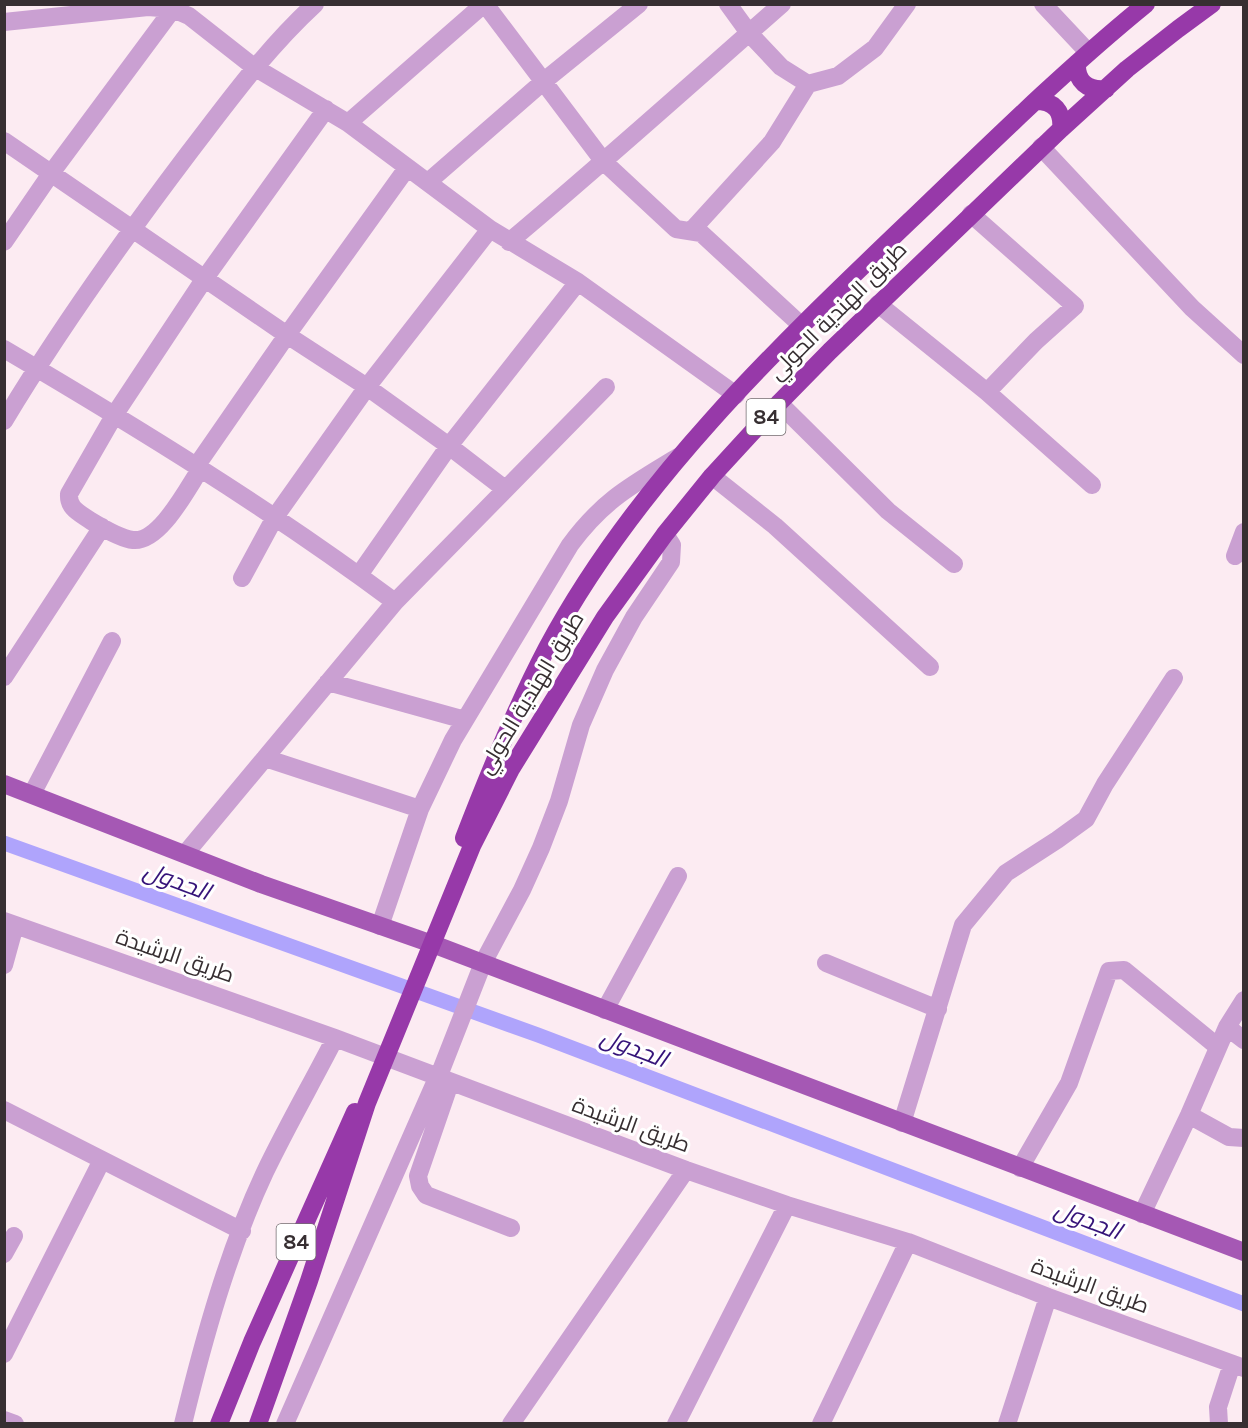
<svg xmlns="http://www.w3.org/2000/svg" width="1248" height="1428" font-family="Karla,Cairo,sans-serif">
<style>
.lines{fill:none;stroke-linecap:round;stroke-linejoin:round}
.canal{stroke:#afa4fc;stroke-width:15}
.minor{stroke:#caa0d2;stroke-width:18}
.major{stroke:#a558b4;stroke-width:18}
.highway{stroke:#9739a9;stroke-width:18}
.labels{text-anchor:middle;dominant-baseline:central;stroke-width:6;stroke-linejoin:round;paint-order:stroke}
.shield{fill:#fff;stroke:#736d70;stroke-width:1.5}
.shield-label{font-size:21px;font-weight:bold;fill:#372f32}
.street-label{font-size:22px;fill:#372f32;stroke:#fff}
.water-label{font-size:24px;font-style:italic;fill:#351379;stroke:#fff}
</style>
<rect width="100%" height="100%" fill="#fcebf2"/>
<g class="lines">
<path class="canal" d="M 4,843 L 538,1035 L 1244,1304"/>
<path class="minor" d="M 485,4 L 604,162 L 676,229 L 701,233 L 802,326
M 728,4 L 749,33 L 781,67 L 808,84 L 838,76 L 875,48 L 907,4
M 1043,4 L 1088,52
M 4,22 L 148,7 L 173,9 L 189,16 L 254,67 L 348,123 L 490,229 L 578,282 L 736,395
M 348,123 L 484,4
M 4,141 L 287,335 L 367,387 L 449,446 L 505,489
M 1041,147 L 1192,308 L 1244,355
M 428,182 L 544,81 L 639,4
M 971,214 L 1075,306 L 1036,341 L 987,392
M 691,231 L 772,142 L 808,84
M 4,242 L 52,172 L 173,9
M 509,242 C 602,164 691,84 782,4
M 878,304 L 987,392 L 1092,485
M 4,349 C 138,428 270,509 395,602
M 779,403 L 888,511 L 954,564
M 4,421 C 60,328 123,240 188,154 C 228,102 266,49 315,4
M 197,465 L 287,335 L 407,168
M 201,468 C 188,487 160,543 133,540 C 121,539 101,527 91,521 C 80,513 68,509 69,494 L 115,414 L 205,278 L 326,109
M 712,476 L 775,526 L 930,667
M 1235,556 L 1244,532
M 359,575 L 449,446 L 578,282
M 242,578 L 275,517 L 367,387 L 490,229
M 4,677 L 102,527
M 328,682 L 465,720
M 265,758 L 420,809
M 32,794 L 112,641
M 185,854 L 395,602 L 606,387
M 4,921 L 335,1038 L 686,1170 L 787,1205 L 908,1242 L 1048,1297 L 1244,1368
M 380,926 L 420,809 L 453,740 L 570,545 C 603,500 632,485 678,457
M 826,963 L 938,1009
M 4,965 L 15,925
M 605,1010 L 678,876
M 1227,1027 L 1244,1040
M 438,1078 L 483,963 L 522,890 L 541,848 L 559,801 L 581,725 L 605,670 L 634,617 L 671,562 L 672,545 L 665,534
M 450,1083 L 418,1176 L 420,1186 L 426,1195 L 511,1228
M 4,1110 L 242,1231
M 1189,1115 L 1229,1137 L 1244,1138
M 902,1123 L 963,925 L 1006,873 L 1057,840 L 1086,819 L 1105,784 L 1174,678
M 1020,1168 L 1069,1083 L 1109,971 L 1124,970 L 1218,1047
M 1142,1214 L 1189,1115 L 1227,1027 L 1244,1000
M 4,1254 L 14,1236
M 4,1354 L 102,1160
M 4,1420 L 15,1424
M 183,1424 C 204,1338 228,1251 265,1172 C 287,1126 312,1083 335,1038
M 285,1424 L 437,1078
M 511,1424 L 686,1170
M 676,1424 L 787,1205
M 821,1424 L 908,1242
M 1007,1424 L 1048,1297
M 1219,1424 L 1218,1407 L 1232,1364"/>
<path class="major" d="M 4,784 L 261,884 L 438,946 L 1244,1252"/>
<path class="highway" d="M 1077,63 C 1076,81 1087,91 1106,89
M 1036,101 C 1054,101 1063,111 1061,129
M 464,838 C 489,773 515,709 547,648 C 636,481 781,344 916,215 C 991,143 1065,70 1146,4
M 219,1424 L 252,1342 L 355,1112
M 258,1424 L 309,1281 L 367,1103 L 472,846 L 511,769 L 605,617 L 665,534 L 712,476 L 779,403 L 830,351 L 1061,129 L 1127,69 L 1178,29 L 1212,4"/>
</g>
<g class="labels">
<g class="shield">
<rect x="746.5" y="399" width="39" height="36" rx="4.5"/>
<rect x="276.5" y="1224" width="39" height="36" rx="4.5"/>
</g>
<g class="shield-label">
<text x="766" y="417">84</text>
<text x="296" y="1242">84</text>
</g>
<g class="street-label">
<text transform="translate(838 311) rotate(-45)">طريق الهندية الحولي</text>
<text transform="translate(531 693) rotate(-59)">طريق الهندية الحولي</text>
<text transform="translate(175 956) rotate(19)">طريق الرشيدة</text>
<text transform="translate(631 1125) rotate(20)">طريق الرشيدة</text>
<text transform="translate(1090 1286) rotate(20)">طريق الرشيدة</text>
</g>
<g class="water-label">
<text transform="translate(177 881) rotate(20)">الجدول</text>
<text transform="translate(634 1048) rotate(21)">الجدول</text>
<text transform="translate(1088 1220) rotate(21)">الجدول</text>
</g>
</g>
<rect width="1248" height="1428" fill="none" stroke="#372f32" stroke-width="12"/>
</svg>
